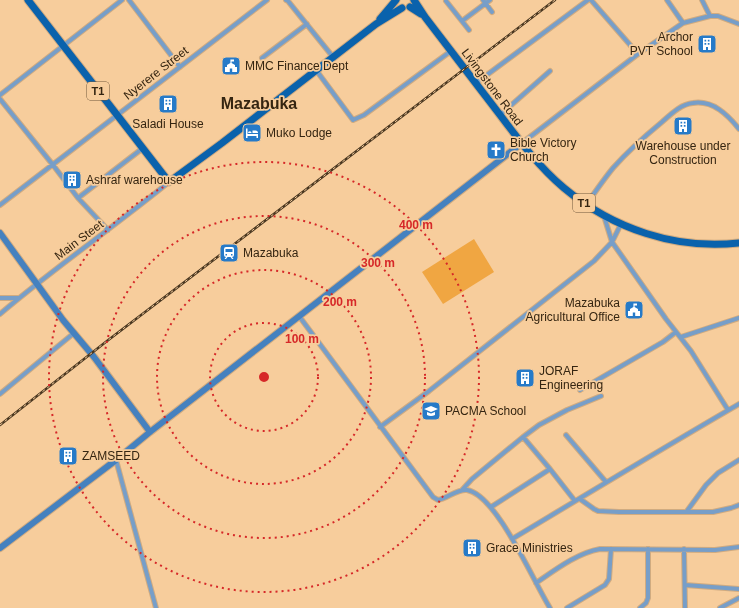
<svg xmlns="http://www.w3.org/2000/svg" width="739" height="608" font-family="Helvetica,sans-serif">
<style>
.green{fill:#f0a642}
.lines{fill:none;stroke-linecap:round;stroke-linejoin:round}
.minor-casing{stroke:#d0ab80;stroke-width:6}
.secondary-casing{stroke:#d0ab80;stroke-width:8}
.trunk-casing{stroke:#d0ab80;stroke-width:9}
.minor{stroke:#779ec8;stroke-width:4}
.secondary{stroke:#4581bf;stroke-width:6}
.trunk{stroke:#0a62ac;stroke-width:7}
.rail-casing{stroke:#4a3720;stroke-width:2.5}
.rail{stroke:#f7cd9c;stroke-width:1;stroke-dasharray:3;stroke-linecap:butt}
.ring{fill:none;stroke:#d62828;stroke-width:2;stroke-dasharray:2 4}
.labels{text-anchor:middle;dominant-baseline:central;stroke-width:3.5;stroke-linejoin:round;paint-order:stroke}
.shield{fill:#f7cd9c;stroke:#6f573b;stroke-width:1}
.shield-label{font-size:11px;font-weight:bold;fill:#352511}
.poi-label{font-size:12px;fill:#352511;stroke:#f7cd9c;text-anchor:start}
.street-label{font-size:12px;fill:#352511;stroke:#f7cd9c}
.district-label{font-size:16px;font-weight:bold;fill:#352511;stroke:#f7cd9c}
.centre{fill:#d62828;stroke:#f7cd9c;stroke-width:2}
.ring-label{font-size:12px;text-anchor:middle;font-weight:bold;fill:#d62828;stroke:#f7cd9c;stroke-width:3.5;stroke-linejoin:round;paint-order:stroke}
</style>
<rect width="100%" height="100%" fill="#f7cd9c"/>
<path class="green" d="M 474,239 L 494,272 L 443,304 L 422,272 Z"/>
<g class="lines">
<g class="minor-casing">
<path id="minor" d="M 129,0 L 180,67
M 286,0 L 288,1 L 333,57
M 483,0 L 492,12
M 591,0 L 638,54
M 667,0 L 683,23
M 702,0 L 710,16
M 446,1 L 469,30
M 462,21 L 490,0
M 262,58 L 307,24
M 316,70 L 353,120 L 364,115 L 451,51
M 476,83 L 588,0
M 0,95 L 122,0
M 0,99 L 53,165 L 78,198 L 143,148
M 500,115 L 550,71
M 522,143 L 638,54 L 683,23 L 710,16 L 718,16 L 739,24
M 78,198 L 108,230
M 0,205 L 267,0
M 586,205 C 595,192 604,179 613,168 C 628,151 645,136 662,122 C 671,114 681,104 693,103 C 713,100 728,115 739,129
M 604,216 L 612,242 L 666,319 L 691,351 L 728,410
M 0,298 L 18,298
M 0,314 C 54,268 114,227 169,182
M 299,316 L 433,497 L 438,500 C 448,498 457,489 467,490 C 497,495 534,583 550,608
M 681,337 L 739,318
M 580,390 L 663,342 L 676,332
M 0,394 L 74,333
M 380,427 L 429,391 L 594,261 L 612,242 L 621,224
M 566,435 L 606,482
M 523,437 L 550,469 L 575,501
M 116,460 L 156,608
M 462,490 L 472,479 L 523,437 L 539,425 L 567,410 L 601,396
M 580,499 L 594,509 L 598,511 L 619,512 L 713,512 L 731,508 L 739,505
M 491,507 L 550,469
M 687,511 L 706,485 L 718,473 L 739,460
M 512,539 C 587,494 663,448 739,404
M 684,549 L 685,608
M 536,583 C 555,570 577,553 600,549 L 715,550 L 739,547
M 685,585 L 739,589
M 567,608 L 605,585 L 609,579 L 611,549
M 640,608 L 646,603 L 648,598 L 648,549
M 720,608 L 739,598"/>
</g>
<g class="secondary-casing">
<path id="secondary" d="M 0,233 L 63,320 L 94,357 L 150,432
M 0,548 L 116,460 L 150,432 L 522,143"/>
</g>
<g class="trunk-casing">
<path id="trunk" d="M 28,0 L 169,182 L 222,143 L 376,24 L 402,8
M 414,0 L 425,17 C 444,42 464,68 484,94 C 509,126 533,162 564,188 C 613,229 676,250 739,243
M 410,7 L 421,14
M 380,19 L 396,0"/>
</g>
<use href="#minor" class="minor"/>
<use href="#secondary" class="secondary"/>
<use href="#trunk" class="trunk"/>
<g class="rail-casing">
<path id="rail" d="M 0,425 L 107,341 L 555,0"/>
</g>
<use href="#rail" class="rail"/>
</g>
<g class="ring">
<circle cx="264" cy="377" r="54"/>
<circle cx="264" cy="377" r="107"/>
<circle cx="264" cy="377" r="161"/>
<circle cx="264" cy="377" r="215"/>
</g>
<defs>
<g id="building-square" transform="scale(1)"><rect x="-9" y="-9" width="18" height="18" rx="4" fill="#267ac8" stroke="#f7cd9c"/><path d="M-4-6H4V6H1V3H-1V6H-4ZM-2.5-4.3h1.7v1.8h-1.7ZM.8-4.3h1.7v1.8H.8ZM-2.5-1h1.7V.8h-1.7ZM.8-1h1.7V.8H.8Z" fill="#fff"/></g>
<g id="civic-square" transform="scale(1)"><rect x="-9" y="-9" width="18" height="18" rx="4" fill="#267ac8" stroke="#f7cd9c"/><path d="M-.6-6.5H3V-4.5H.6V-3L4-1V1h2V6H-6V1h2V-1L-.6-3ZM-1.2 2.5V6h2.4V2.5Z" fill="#fff"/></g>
<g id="hotel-square" transform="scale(1)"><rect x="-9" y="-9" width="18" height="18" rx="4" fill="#267ac8" stroke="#f7cd9c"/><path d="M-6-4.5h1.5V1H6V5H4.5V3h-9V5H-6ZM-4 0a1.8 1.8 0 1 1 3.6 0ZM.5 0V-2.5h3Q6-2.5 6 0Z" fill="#fff"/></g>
<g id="church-square" transform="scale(1)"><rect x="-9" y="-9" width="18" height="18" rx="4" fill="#267ac8" stroke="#f7cd9c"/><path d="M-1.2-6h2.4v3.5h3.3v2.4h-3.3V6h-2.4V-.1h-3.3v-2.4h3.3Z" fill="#fff"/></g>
<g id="station-square" transform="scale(1)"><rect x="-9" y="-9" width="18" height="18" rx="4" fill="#267ac8" stroke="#f7cd9c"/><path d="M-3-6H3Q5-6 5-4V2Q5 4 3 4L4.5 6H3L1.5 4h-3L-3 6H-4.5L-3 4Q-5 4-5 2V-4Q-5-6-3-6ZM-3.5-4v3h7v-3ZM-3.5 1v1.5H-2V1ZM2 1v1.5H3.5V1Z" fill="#fff"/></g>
<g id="school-square" transform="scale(1)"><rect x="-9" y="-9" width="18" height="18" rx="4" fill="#267ac8" stroke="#f7cd9c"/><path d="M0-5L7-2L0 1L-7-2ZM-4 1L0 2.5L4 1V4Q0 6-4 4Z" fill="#fff"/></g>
</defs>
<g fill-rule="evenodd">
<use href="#building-square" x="707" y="44"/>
<use href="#civic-square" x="231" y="66"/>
<use href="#building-square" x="168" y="104"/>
<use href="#building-square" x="683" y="126"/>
<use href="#hotel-square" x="252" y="133"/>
<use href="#church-square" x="496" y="150"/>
<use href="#building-square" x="72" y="180"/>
<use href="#station-square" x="229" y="253"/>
<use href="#civic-square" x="634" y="310"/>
<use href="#building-square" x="525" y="378"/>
<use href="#school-square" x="431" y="411"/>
<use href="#building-square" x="68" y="456"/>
<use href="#building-square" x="472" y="548"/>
</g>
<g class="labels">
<g class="shield">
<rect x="87" y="82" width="22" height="18" rx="3"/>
<rect x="573" y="194" width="22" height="18" rx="3"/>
</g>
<g class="shield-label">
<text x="98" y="91">T1</text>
<text x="584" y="203">T1</text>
</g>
<g class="poi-label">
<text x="693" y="37" text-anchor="end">Archor<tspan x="693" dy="14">PVT School</tspan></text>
<text x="245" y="66">MMC Finance Dept</text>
<text x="168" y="124" text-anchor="middle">Saladi House</text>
<text x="266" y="133">Muko Lodge</text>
<text x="510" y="143">Bible Victory<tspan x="510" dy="14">Church</tspan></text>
<text x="683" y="146" text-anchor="middle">Warehouse under<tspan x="683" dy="14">Construction</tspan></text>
<text x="86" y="180">Ashraf warehouse</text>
<text x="243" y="253">Mazabuka</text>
<text x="620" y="303" text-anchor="end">Mazabuka<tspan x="620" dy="14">Agricultural Office</tspan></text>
<text x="539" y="371">JORAF<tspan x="539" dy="14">Engineering</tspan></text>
<text x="445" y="411">PACMA School</text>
<text x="82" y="456">ZAMSEED</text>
<text x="486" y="548">Grace Ministries</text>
</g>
<g class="street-label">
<text transform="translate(156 73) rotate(-38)">Nyerere Street</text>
<text transform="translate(492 87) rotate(53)">Livingstone Road</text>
<text transform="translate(79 240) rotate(-37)">Main Steet</text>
</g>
<g class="district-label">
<text x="259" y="103">Mazabuka</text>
</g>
</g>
<circle cx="264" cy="377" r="6" class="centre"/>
<g class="ring-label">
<text x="416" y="229">400 m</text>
<text x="378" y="267">300 m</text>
<text x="340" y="306">200 m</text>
<text x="302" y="343">100 m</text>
</g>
</svg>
